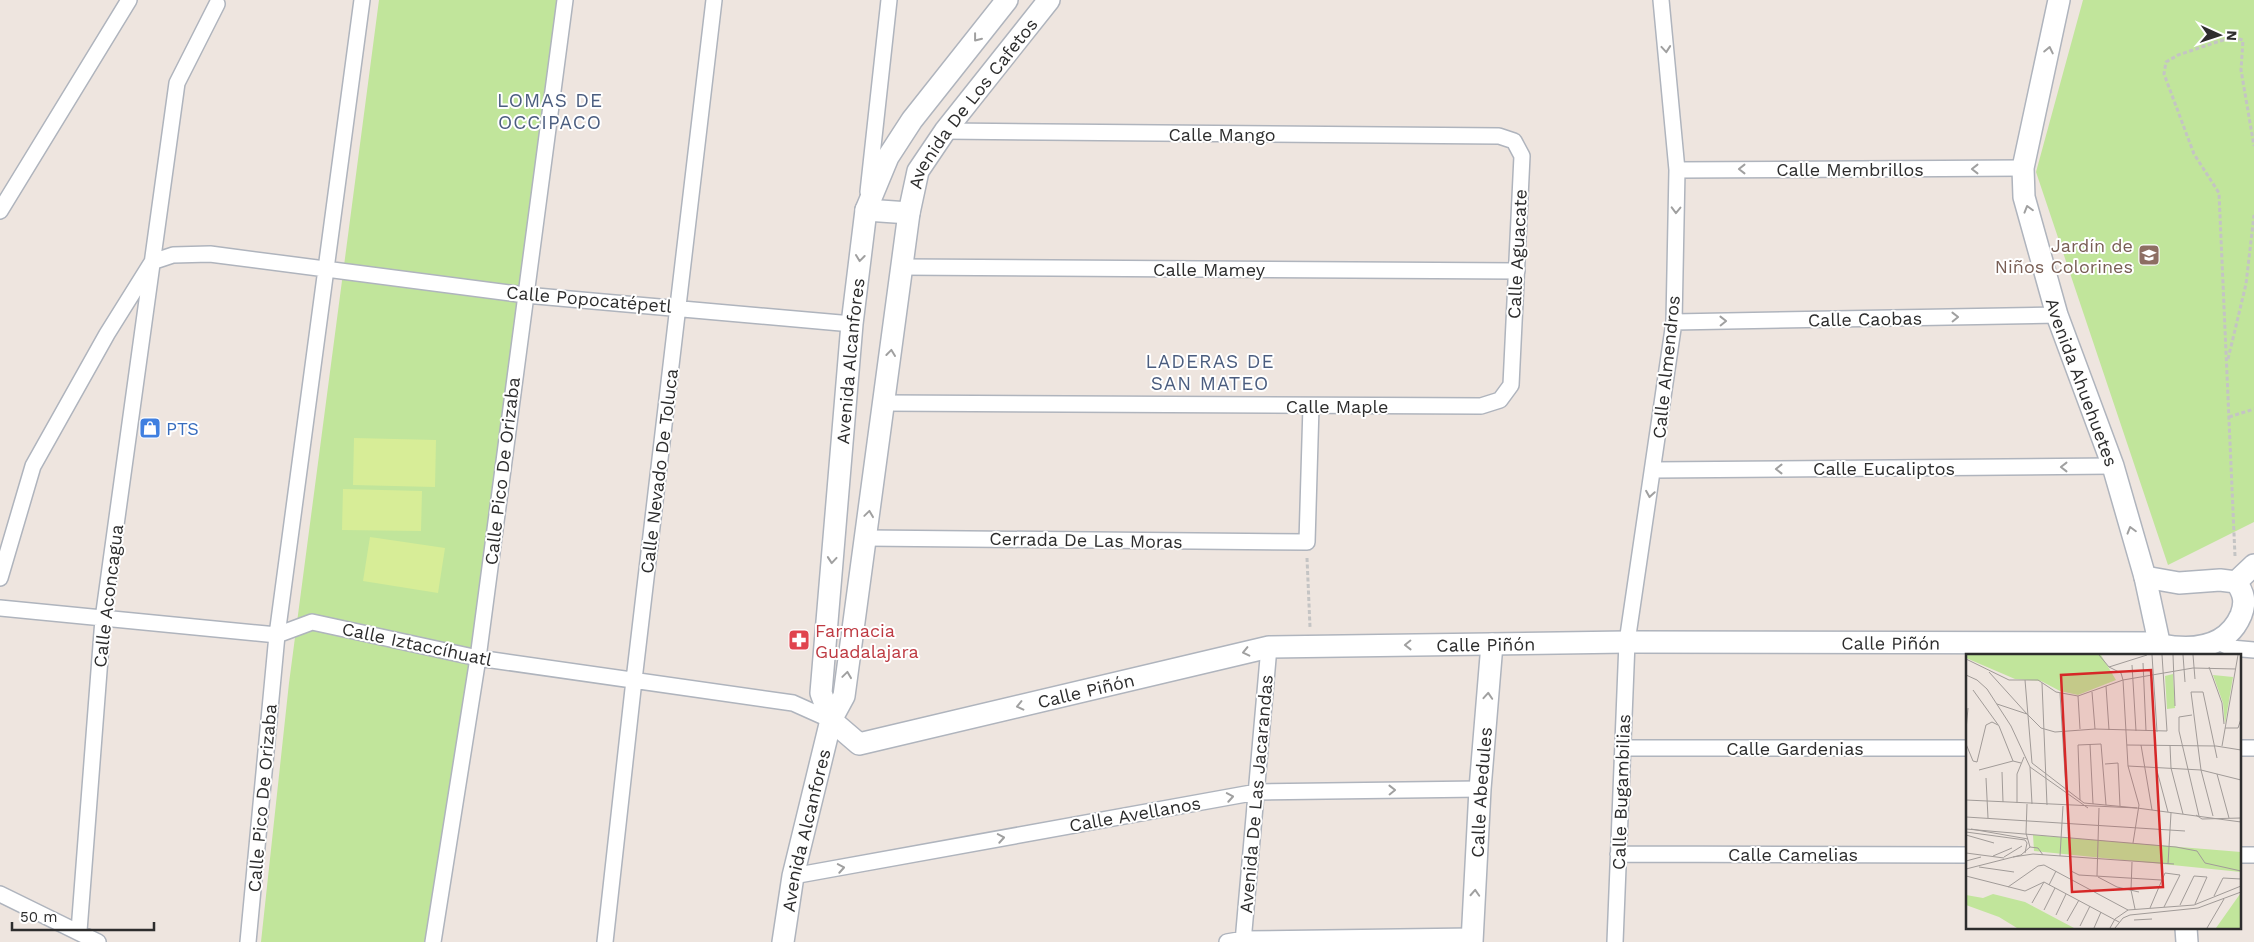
<svg xmlns="http://www.w3.org/2000/svg" width="2254" height="942" font-family="'Work Sans',sans-serif">
<style>
.green{fill:#c1e59b}
.pitch{fill:#d7ed97}
.lines{fill:none;stroke-linecap:round;stroke-linejoin:round}
.street-casing{stroke:#afb4bd;stroke-width:18}
.secondary-casing{stroke:#afb4bd;stroke-width:24}
.path{stroke:#c4c4c4;stroke-width:3;stroke-dasharray:4 2.5;stroke-linecap:butt}
.street{stroke:#fff;stroke-width:15}
.secondary{stroke:#fff;stroke-width:21}
.oneway{stroke:#a0a0a0}
.labels{text-anchor:middle;dominant-baseline:central;stroke-width:4;stroke-linejoin:round;paint-order:stroke}
.street-label{font-size:18px;fill:#2d2d2d;stroke:#fff}
.education-label{font-size:18px;fill:#785e54;stroke:#fff;text-anchor:end}
.shop-label{font-size:18px;fill:#366cbe;stroke:#fff;text-anchor:start}
.health-label{font-size:18px;fill:#be3a42;stroke:#fff;text-anchor:start}
.neighbourhood-label{font-size:19px;letter-spacing:1px;fill:#4b5d7f;stroke:#fff}
.inset-road{fill:none;stroke:#a19b98;stroke-width:1}
.view{fill:#d62828;fill-opacity:0.15;stroke:#d62828;stroke-width:2.5}
.inset-edge{fill:none;stroke:#2d2d2d;stroke-width:2.5}
</style>
<rect width="100%" height="100%" fill="#eee5df"/>
<path class="green" d="M 379,0 L 559,0 L 433,942 L 261,942 L 289,683 Z
M 2083,0 L 2254,0 L 2254,522 L 2168,565 L 2036,172 Z"/>
<path class="pitch" d="M 354,438 L 436,440 L 435,487 L 353,485 Z
M 343,489 L 422,491 L 421,531 L 342,530 Z
M 370,537 L 445,548 L 438,593 L 363,581 Z"/>
<g class="lines">
<g class="street-casing">
<path id="street" d="M 1677,170 L 2023,168
M 868,192 L 889,0
M 0,211 L 129,0
M 901,267 L 1517,271
M 1674,322 L 2057,315
M 885,403 L 1481,406 L 1500,400 L 1511,385 L 1522,156 L 1514,141 L 1499,136 L 945,131
M 1654,470 L 2113,466
M 866,538 L 1307,542 L 1311,406
M 0,578 L 33,466 L 107,334 L 152,262 L 173,255 L 210,254 L 525,295 L 852,324
M 0,608 L 277,635 L 312,622 L 478,658 L 793,703 L 831,720
M 2218,642 L 2231,648 L 2254,650
M 1623,748 L 1968,748
M 2240,748 L 2254,748
M 1618,854 L 1968,855
M 2240,855 L 2254,855
M 793,876 L 1257,792 L 1480,789
M 0,894 L 98,942
M 79,931 L 103,619 L 177,83 L 217,4
M 248,942 L 277,635 L 362,0
M 433,942 L 478,658 L 565,0
M 605,942 L 634,680 L 714,0
M 1227,942 L 1244,939 L 1473,936
M 1243,942 L 1269,647
M 1615,942 L 1627,642 L 1674,322 L 1677,170 L 1661,0"/>
</g>
<g class="secondary-casing">
<g id="secondary">
<path id="s1" d="M 2059,0 L 2023,168 L 2024,197 L 2057,315 L 2113,466 L 2145,577 L 2162,656"/>
<path d="M 866,210 L 909,213"/>
<path d="M 2145,577 L 2179,583 L 2220,580 L 2236,582 C 2244,593 2246,602 2241,615 C 2227,648 2193,651 2161,645"/>
<path d="M 2236,582 L 2254,565"/>
<path id="s2" d="M 831,720 L 859,744 L 1269,647 L 1627,642 L 2160,643"/>
<path id="s3" d="M 831,720 L 821,693 L 852,324 L 866,210 L 888,157 L 912,120 L 1007,0"/>
<path d="M 2186,928 L 2187,942"/>
<path id="s4" d="M 783,942 L 793,876 L 831,720 L 844,696 L 909,213 L 918,171 L 945,131 L 1049,0"/>
<path id="s5" d="M 1472,942 L 1480,789 L 1492,644"/>
</g>
</g>
<path class="path" d="M 2228,359 L 2246,284 L 2254,215
M 2229,417 L 2254,409
M 2235,556 L 2219,193 L 2194,154 L 2164,74 L 2166,62 L 2178,55 L 2232,37 L 2243,40 L 2241,70 L 2254,146
M 1307,558 L 1310,627"/>
<use href="#street" class="street"/>
<use href="#secondary" class="secondary"/>
</g>
<defs><path id="oneway-chevron" d="M-2-3.5L2.5 0L-2 3.5" fill="none" stroke-width="1.6" stroke-linecap="round" stroke-linejoin="round" transform="scale(1.25)"/></defs>
<g class="oneway">
<use href="#oneway-chevron" transform="translate(977 38) rotate(128)"/>
<use href="#oneway-chevron" transform="translate(1666 49) rotate(85)"/>
<use href="#oneway-chevron" transform="translate(2049 50) rotate(-78)"/>
<use href="#oneway-chevron" transform="translate(1742 169) rotate(180)"/>
<use href="#oneway-chevron" transform="translate(1975 169) rotate(180)"/>
<use href="#oneway-chevron" transform="translate(2028 209) rotate(-106)"/>
<use href="#oneway-chevron" transform="translate(1676 210) rotate(91)"/>
<use href="#oneway-chevron" transform="translate(860 258) rotate(97)"/>
<use href="#oneway-chevron" transform="translate(1955 317) rotate(-1)"/>
<use href="#oneway-chevron" transform="translate(1723 321) rotate(-1)"/>
<use href="#oneway-chevron" transform="translate(891 353) rotate(-83)"/>
<use href="#oneway-chevron" transform="translate(2064 467) rotate(180)"/>
<use href="#oneway-chevron" transform="translate(1779 469) rotate(180)"/>
<use href="#oneway-chevron" transform="translate(1650 494) rotate(99)"/>
<use href="#oneway-chevron" transform="translate(869 514) rotate(-82)"/>
<use href="#oneway-chevron" transform="translate(2131 530) rotate(-106)"/>
<use href="#oneway-chevron" transform="translate(832 560) rotate(95)"/>
<use href="#oneway-chevron" transform="translate(1408 645) rotate(179)"/>
<use href="#oneway-chevron" transform="translate(1246 652) rotate(167)"/>
<use href="#oneway-chevron" transform="translate(847 675) rotate(-82)"/>
<use href="#oneway-chevron" transform="translate(1488 696) rotate(-86)"/>
<use href="#oneway-chevron" transform="translate(1020 706) rotate(167)"/>
<use href="#oneway-chevron" transform="translate(1392 790) rotate(-1)"/>
<use href="#oneway-chevron" transform="translate(1230 797) rotate(-10)"/>
<use href="#oneway-chevron" transform="translate(1001 838) rotate(-10)"/>
<use href="#oneway-chevron" transform="translate(841 868) rotate(-10)"/>
<use href="#oneway-chevron" transform="translate(1475 893) rotate(-87)"/>
</g>
<defs>
<g id="school-square" transform="scale(1.125)"><rect x="-9" y="-9" width="18" height="18" rx="4" fill="#8d6e63" stroke="#fff"/><path d="M0-5L7-2L0 1L-7-2ZM-4 1L0 2.5L4 1V4Q0 6-4 4Z" fill="#fff"/></g>
<g id="shop-square" transform="scale(1.125)"><rect x="-9" y="-9" width="18" height="18" rx="4" fill="#3f7fe0" stroke="#fff"/><path d="M-5-2.5h2.3a2.7 3.5 0 0 1 5.4 0H5L5.5 6h-11ZM-1.5-2.5h3a1.5 2.3 0 0 0-3 0Z" fill="#fff"/></g>
<g id="pharmacy-square" transform="scale(1.125)"><rect x="-9" y="-9" width="18" height="18" rx="4" fill="#e0444e" stroke="#fff"/><path d="M-2-6h4v4h4v4h-4v4h-4v-4h-4v-4h4Z" fill="#fff"/></g>
</defs>
<g fill-rule="evenodd">
<use href="#school-square" x="2149" y="255"/>
<use href="#shop-square" x="150" y="428"/>
<use href="#pharmacy-square" x="799" y="640"/>
</g>
<g class="labels">
<g class="street-label">
<text stroke="none"><textPath href="#s4" startOffset="871">Avenida De Los Cafetos</textPath></text>
<text x="1222" y="134">Calle Mango</text>
<text x="1850" y="169">Calle Membrillos</text>
<text transform="translate(1517 254) rotate(-87)">Calle Aguacate</text>
<text x="1209" y="269">Calle Mamey</text>
<text transform="translate(589 299) rotate(5)">Calle Popocatépetl</text>
<text transform="translate(1865 319) rotate(-1)">Calle Caobas</text>
<text stroke="none"><textPath href="#s3" startOffset="362">Avenida Alcanfores</textPath></text>
<text transform="translate(1666 367) rotate(-84)">Calle Almendros</text>
<text stroke="none"><textPath href="#s1" startOffset="395">Avenida Ahuehuetes</textPath></text>
<text x="1337" y="406">Calle Maple</text>
<text x="1884" y="468">Calle Eucaliptos</text>
<text transform="translate(502 471) rotate(-83)">Calle Pico De Orizaba</text>
<text transform="translate(659 471) rotate(-83)">Calle Nevado De Toluca</text>
<text transform="translate(1086 540) rotate(1)">Cerrada De Las Moras</text>
<text transform="translate(108 596) rotate(-83)">Calle Aconcagua</text>
<text stroke="none"><textPath href="#s2" startOffset="1080">Calle Piñón</textPath></text>
<text transform="translate(417 644) rotate(12)">Calle Iztaccíhuatl</text>
<text stroke="none"><textPath href="#s2" startOffset="675">Calle Piñón</textPath></text>
<text stroke="none"><textPath href="#s2" startOffset="270">Calle Piñón</textPath></text>
<text x="1795" y="748">Calle Gardenias</text>
<text transform="translate(1621 792) rotate(-88)">Calle Bugambilias</text>
<text stroke="none"><textPath href="#s5" startOffset="150">Calle Abedules</textPath></text>
<text transform="translate(1256 794) rotate(-85)">Avenida De Las Jacarandas</text>
<text transform="translate(262 798) rotate(-85)">Calle Pico De Orizaba</text>
<text transform="translate(1135 814) rotate(-10)">Calle Avellanos</text>
<text stroke="none"><textPath href="#s4" startOffset="114">Avenida Alcanfores</textPath></text>
<text x="1793" y="854">Calle Camelias</text>
</g>
<g class="education-label">
<text x="2133" y="245">Jardín de<tspan x="2133" dy="21">Niños Colorines</tspan></text>
</g>
<g class="shop-label">
<text x="166" y="428">PTS</text>
</g>
<g class="health-label">
<text x="815" y="630">Farmacia<tspan x="815" dy="21">Guadalajara</tspan></text>
</g>
<g class="neighbourhood-label">
<text x="550" y="100">LOMAS DE<tspan x="550" dy="22">OCCIPACO</tspan></text>
<text x="1210" y="361">LADERAS DE<tspan x="1210" dy="22">SAN MATEO</tspan></text>
</g>
</g>
<g transform="translate(1966 654)">
<rect width="275" height="275" fill="#eee5df"/>
<path d="M 0,1 L 135,1 L 150,26 L 112,41 L 94,37 L 75,27 L 49,25 L 0,4 ZM 207,20 L 209,54 L 201,55 L 199,22 ZM 247,21 L 267,23 L 259,70 L 257,49 ZM 67,181 L 275,198 L 275,218 L 68,197 ZM 27,240 L 59,248 L 108,274 L 51,274 L 33,263 L 0,251 L 0,241 L 17,244 ZM 274,240 L 275,274 L 250,274 Z" fill="#c1e59b"/>
<path class="inset-road" d="M 133,1 L 143,13 L 155,19 L 157,26M 186,1 L 191,78M 207,1 L 209,52M 217,1 L 219,28M 227,1 L 229,25M 0,5 L 43,26 L 72,26 L 90,38 L 112,42 L 157,26 L 227,14 L 270,15M 177,9 L 180,77M 166,11 L 170,77M 143,13 L 181,1M 243,13 L 256,49 L 258,70M 23,18 L 61,60M 0,21 L 11,26 L 21,35 L 45,72 L 64,113 L 122,154M 59,26 L 66,109 L 118,149 L 171,154M 157,26 L 162,112 L 173,151 L 167,189M 76,29 L 81,151M 140,32 L 143,76M 7,36 L 33,72 L 47,107M 126,38 L 129,75M 94,39 L 100,136M 112,42 L 114,75M 31,50 L 61,60 L 75,74 L 89,78 L 129,75 L 201,77 L 196,1M 226,61 L 213,63 L 213,77 L 233,162M 259,74 L 272,74 L 275,65M 0,76 L 2,54M 0,90 L 7,107 L 11,108 L 20,71 L 26,68 L 32,71M 124,90 L 127,150M 161,91 L 250,92 L 275,96M 175,91 L 186,156M 189,91 L 190,113 L 202,158M 204,91 L 205,114 L 217,160M 256,92 L 272,1M 139,110 L 152,109 L 154,152M 162,112 L 235,116 L 275,126M 64,113 L 66,150M 13,116 L 47,107 L 55,109M 36,118 L 37,148M 251,120 L 263,164M 20,124 L 22,164M 0,146 L 171,154M 114,146 L 112,91 L 135,90 L 140,151M 51,149 L 51,120 L 58,103M 61,150 L 60,179 L 64,193M 171,154 L 275,168M 230,161 L 236,165 L 275,164M 247,162 L 235,116 L 225,38 L 237,38 L 251,104M 0,163 L 219,177M 0,175 L 210,193 L 231,197 L 239,209 L 275,217M 5,175 L 62,185M 0,178 L 59,186 L 61,189 L 59,199M 0,181 L 28,189M 64,193 L 72,194 L 77,201M 0,199 L 38,204M 27,202 L 46,194M 94,202 L 97,152M 38,203 L 56,192M 47,203 L 67,200 L 208,210M 0,207 L 15,203M 166,208 L 165,236 L 169,255M 202,210 L 205,159M 13,213 L 48,218M 0,215 L 55,201 L 64,193M 105,217 L 113,221 L 195,226M 0,222 L 59,237 L 78,228 L 153,268M 131,222 L 133,154M 132,223 L 151,233 L 173,238M 83,231 L 90,217M 42,233 L 72,212 L 78,211 L 162,256M 248,242 L 257,224 L 275,225M 66,249 L 78,228M 214,251 L 228,222 L 241,223 L 229,250M 184,254 L 199,219 L 214,221 L 198,253M 78,256 L 89,234M 90,261 L 100,240M 168,266 L 186,265M 101,267 L 113,246M 114,272 L 124,252M 128,274 L 135,258M 144,274 L 149,265 L 162,256 L 228,251 L 275,232M 149,274 L 157,264 L 164,261 L 232,254 L 275,238M 241,274 L 258,245"/>
<path class="view" d="M 185,16 L 197,233 L 106,238 L 95,21 Z"/>
<rect width="275" height="275" class="inset-edge"/>
</g>
<g transform="translate(2219 35) rotate(93)" stroke="#ffffff" stroke-width="4" paint-order="stroke">
<path d="M0-4L9 19L0 12L-9 19Z" fill="#2d2d2d"/>
<text y="-8" font-size="14" font-weight="bold" text-anchor="middle" fill="#2d2d2d">N</text>
</g>
<path d="M12 922v8h142v-8" fill="none" stroke="#2d2d2d" stroke-width="2.5"/>
<text x="20" y="922" font-size="15" fill="#2d2d2d" stroke="#ffffff" stroke-width="4" paint-order="stroke">50 m</text>
</svg>
